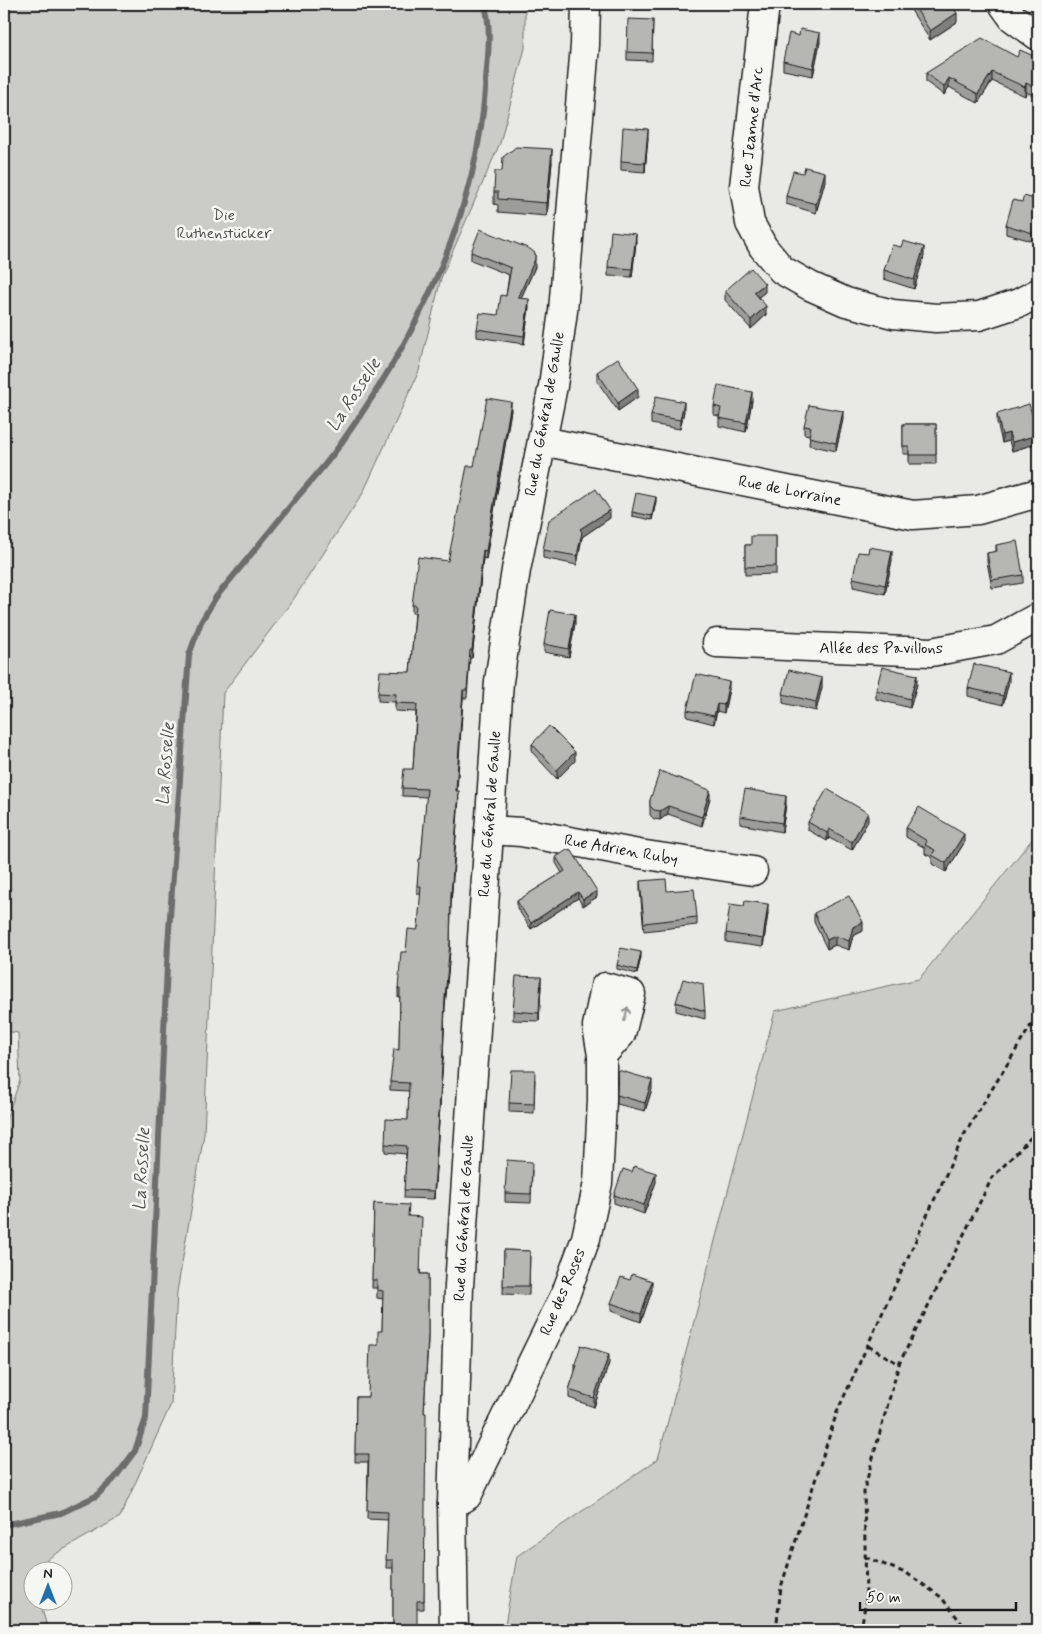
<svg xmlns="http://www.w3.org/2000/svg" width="1042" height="1634" font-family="Mynerve,sans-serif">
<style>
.green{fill:#cbcbc7;stroke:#747472}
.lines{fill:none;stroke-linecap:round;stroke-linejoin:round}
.stream{stroke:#6d6d6c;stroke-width:6}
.minor-casing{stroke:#1c1c1c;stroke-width:31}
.major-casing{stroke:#1c1c1c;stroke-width:31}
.path{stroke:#1c1c1c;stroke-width:3;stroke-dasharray:5 4;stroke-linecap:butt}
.minor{stroke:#f6f6f2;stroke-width:28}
.major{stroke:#f6f6f2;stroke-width:28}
.wall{fill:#9d9d9a;stroke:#1c1c1c}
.shaded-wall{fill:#7f7f7d;stroke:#1c1c1c}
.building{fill:#b6b6b3;stroke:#1c1c1c}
.oneway{stroke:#949492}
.labels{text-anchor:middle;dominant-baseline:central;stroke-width:5;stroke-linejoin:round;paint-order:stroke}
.street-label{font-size:16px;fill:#1c1c1c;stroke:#f6f6f2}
.park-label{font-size:16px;fill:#51514f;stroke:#f6f6f2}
.water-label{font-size:18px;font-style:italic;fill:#525251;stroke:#f6f6f2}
</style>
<rect width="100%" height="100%" fill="#e9e9e5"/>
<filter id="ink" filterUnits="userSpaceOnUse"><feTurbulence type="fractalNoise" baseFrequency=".02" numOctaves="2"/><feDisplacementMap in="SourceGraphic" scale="10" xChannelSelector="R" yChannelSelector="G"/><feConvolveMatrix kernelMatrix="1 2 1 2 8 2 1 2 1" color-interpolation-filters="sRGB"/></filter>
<g filter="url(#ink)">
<path class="green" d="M 4,4 L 525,4 L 525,48 L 500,143 L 441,278 L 419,371 L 363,493 L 293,600 L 223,693 L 204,1134 L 177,1292 L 171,1404 L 120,1517 L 52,1556 L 32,1572 L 32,1602 L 40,1602 L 48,1630 L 4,1630 L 4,1125 L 20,1080 L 18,1033 L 4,1031 Z
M 1038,832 L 1038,1630 L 504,1630 L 517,1556 L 658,1459 L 775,1011 L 919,979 Z"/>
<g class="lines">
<path class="stream" d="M 4,1525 L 61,1513 L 96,1496 L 114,1479 L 135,1451 L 146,1418 L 168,944 L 189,655 L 201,622 L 216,597 C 244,563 272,529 299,495 C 314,478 329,461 342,442 C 415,339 476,218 485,90 C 487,66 493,25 484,4"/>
<g class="minor-casing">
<path id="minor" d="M 765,4 L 744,186 L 750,223 L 763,247 L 782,270 L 810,286 L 846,302 L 893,314 L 936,318 L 979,316 L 1019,303 L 1038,293
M 1003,4 L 1013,18 L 1038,36
M 542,441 L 913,515 L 978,510 L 1038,493
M 717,643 L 931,652 L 996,640 L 1038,617
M 489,830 L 521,832 L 639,854 L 753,871
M 452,1504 L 467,1496 L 566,1293 L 586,1238 L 598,1183 L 602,1100 L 602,1055 L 597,1026 L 605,987 L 631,994 L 621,1034 L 602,1055"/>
</g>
<g class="major-casing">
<path id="major" d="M 454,1630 L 452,1504 L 459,1286 L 499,681 L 516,570 L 553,386 L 563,311 L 585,45 L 586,4"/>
</g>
<path class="path" d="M 868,1346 L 899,1364
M 865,1557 L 908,1574 L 941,1597 L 967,1630
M 776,1630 L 781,1587 L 837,1412 L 964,1135 L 1038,1014
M 861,1630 L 866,1599 L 864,1490 L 899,1364 L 992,1178 L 1038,1130"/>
<use href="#minor" class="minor"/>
<use href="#major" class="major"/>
</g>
<path class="wall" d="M 907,4 L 951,4 L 957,22 L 930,40 Z
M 653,20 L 652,61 L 627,60 L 627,52 Z
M 820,42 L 813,76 L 783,70 L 783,61 Z
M 1017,57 L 1038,58 L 1038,97 L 1026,92 L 1025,96 L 992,81 L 978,103 L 949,87 L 944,95 L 926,82 L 926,73 Z
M 648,137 L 645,172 L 621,170 L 621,161 Z
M 552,162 L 547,216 L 498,212 L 498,205 L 494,204 L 494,192 L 502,171 Z
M 825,181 L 816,213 L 786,204 L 786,196 Z
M 1038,200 L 1038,234 L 1036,242 L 1006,234 L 1006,225 L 1022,202 Z
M 636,242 L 632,277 L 608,276 L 608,267 Z
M 901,247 L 924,256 L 914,289 L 884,279 L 884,270 Z
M 471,252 L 535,267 L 521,298 L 529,307 L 524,344 L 477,337 L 477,329 L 498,315 L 506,296 L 509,275 L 471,260 Z
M 725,291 L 765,292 L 758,297 L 766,315 L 751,329 L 725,300 Z
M 597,372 L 638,397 L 618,411 L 597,381 Z
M 752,401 L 746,432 L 719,426 L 719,416 L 714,415 L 714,406 Z
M 511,410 L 486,559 L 483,558 L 472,658 L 470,658 L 467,698 L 463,698 L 457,791 L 459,799 L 451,903 L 450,951 L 445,1006 L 443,1059 L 434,1199 L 404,1198 L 406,1154 L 385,1152 L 385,1144 L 408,1120 L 409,1091 L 390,1090 L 390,1082 L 399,1050 L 400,997 L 398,997 L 398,989 L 406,952 L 418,928 L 421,894 L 417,894 L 417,886 L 421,859 L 427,797 L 402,796 L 402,788 L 413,769 L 416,712 L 395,711 L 395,702 L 378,701 L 378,693 L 410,672 L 415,613 L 412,613 L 412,605 L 448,561 L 474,466 Z
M 684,411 L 680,429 L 651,424 L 651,415 Z
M 997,414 L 1038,443 L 1012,451 L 1009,441 L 1002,443 L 997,422 Z
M 843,419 L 836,451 L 809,445 L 810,435 L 804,434 L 804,426 Z
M 903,424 L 936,424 L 936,464 L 909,464 L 909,454 L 903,454 Z
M 656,501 L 652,520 L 632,516 L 632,512 Z
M 610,518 L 582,537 L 577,565 L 543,558 L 543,550 Z
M 776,536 L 776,574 L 745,575 L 745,545 L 751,545 Z
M 996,545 L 1023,575 L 1023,583 L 992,588 L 987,562 L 987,553 L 996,552 Z
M 892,560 L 885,594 L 853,587 L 853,578 Z
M 575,623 L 569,657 L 544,652 L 544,644 Z
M 1009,681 L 1003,705 L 968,696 L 968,688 Z
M 917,684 L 910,708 L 876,699 L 876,690 Z
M 822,687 L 816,711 L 783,703 L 783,694 Z
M 729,689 L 724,713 L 717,711 L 714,724 L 687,717 L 687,710 Z
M 532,744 L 575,761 L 557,779 L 532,752 Z
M 710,798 L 702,826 L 668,814 L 660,820 L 654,819 L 650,815 L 650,800 Z
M 786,804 L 782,832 L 740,824 L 740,816 Z
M 868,821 L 852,850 L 829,838 L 827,841 L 808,830 L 808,822 Z
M 906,828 L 964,843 L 946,872 L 932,864 L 932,857 L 925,854 L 925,848 L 906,837 Z
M 556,857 L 597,897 L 583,906 L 578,898 L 531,929 L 517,908 L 517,901 L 562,873 L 556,863 Z
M 640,881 L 667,891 L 697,917 L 697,925 L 644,931 L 640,890 Z
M 768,913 L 763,947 L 726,942 L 726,933 Z
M 814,913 L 863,931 L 853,936 L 849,950 L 835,945 L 827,949 L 814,922 Z
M 641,957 L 637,974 L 617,969 L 617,965 Z
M 541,986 L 539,1021 L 513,1020 L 513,1011 Z
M 676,1002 L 705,1011 L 705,1019 L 676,1011 Z
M 618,1070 L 652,1089 L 645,1111 L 617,1104 Z
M 535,1079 L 534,1113 L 509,1112 L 509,1103 Z
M 532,1170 L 531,1203 L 505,1202 L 505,1193 Z
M 632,1172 L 656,1182 L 644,1214 L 614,1203 L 614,1195 Z
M 374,1203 L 409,1216 L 421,1274 L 428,1274 L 428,1342 L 424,1413 L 424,1609 L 417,1609 L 393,1625 L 393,1568 L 386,1568 L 388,1520 L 367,1519 L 368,1462 L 355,1462 L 356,1397 L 368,1397 L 378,1345 L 382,1331 L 383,1299 L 377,1298 L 377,1288 L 372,1288 Z
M 504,1250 L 530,1251 L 529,1295 L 503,1294 Z
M 652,1290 L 641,1322 L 611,1311 L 611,1303 Z
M 609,1363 L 594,1407 L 569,1398 L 569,1390 L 575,1372 L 575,1364 Z"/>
<path class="shaded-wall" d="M 957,13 L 957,22 L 930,40 L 930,31 Z
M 820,33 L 820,42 L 813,76 L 813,68 Z
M 992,72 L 992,81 L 978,103 L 978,94 Z
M 949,78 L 949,87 L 944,95 L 944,87 Z
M 1026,83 L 1026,92 L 1025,96 L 1025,87 Z
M 648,129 L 648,137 L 645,172 L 645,163 Z
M 552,149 L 552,162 L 547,216 L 547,203 Z
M 825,172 L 825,181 L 816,213 L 816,204 Z
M 1038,226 L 1038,234 L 1036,242 L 1036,234 Z
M 636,234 L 636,242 L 632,277 L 632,269 Z
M 924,247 L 924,256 L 914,289 L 914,280 Z
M 535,253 L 535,267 L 518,305 L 518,298 Z
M 765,284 L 765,292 L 754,301 L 754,292 Z
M 529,299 L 529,307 L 524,344 L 524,336 Z
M 766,306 L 766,315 L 751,329 L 751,320 Z
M 638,389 L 638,397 L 618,411 L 618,403 Z
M 752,392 L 752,401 L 746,432 L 746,423 Z
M 511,402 L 511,410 L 486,559 L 486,551 Z
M 684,402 L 684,411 L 680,429 L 680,420 Z
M 843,411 L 843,419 L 836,451 L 836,443 Z
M 1009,433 L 1009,441 L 1002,443 L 1002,435 Z
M 1038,435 L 1038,443 L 1012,451 L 1012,442 Z
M 656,497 L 656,501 L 652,520 L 652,516 Z
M 610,510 L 610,518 L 582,537 L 577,565 L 577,556 L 580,529 Z
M 483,550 L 483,558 L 472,658 L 472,650 Z
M 892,551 L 892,560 L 885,594 L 885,585 Z
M 575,614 L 575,623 L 569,657 L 569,649 Z
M 1009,672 L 1009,681 L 1003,705 L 1003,696 Z
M 917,675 L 917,684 L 910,708 L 910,699 Z
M 822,678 L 822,687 L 816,711 L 816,702 Z
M 729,682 L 729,689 L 724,713 L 724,705 Z
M 463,690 L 463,698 L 456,799 L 456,791 Z
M 717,704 L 717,711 L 714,724 L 714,716 Z
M 575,752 L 575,761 L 557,779 L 557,770 Z
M 710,790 L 710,798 L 702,826 L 702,817 Z
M 459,791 L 451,903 L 450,951 L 445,1006 L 443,1059 L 434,1199 L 445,998 L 451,895 Z
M 786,796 L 786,804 L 782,832 L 782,823 Z
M 668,806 L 668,814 L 660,820 L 660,811 Z
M 868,813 L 868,821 L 852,850 L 852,842 Z
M 829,829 L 829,838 L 827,841 L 827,833 Z
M 964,834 L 964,843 L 946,872 L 946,863 Z
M 597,891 L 597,897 L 583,906 L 583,899 Z
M 578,892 L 578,898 L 531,929 L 531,923 Z
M 768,904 L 768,913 L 763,947 L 763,939 Z
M 863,922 L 863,931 L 853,936 L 849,950 L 849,941 L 853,927 Z
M 835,936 L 835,945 L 827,949 L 827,940 Z
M 641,952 L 641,957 L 637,974 L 637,970 Z
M 541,977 L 541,986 L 539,1021 L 539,1013 Z
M 652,1080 L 652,1089 L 645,1111 L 645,1103 Z
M 656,1173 L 656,1182 L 644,1214 L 644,1205 Z
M 652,1281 L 652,1290 L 641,1322 L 641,1314 Z
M 609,1354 L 609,1363 L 594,1407 L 594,1398 Z"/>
<path class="building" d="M 913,4 L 951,4 L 957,13 L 930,31 Z
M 628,19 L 653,20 L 652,53 L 627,52 Z
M 800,29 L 820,33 L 813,68 L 783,61 L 789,33 L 799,36 Z
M 982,38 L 1017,57 L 1020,50 L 1038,58 L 1038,89 L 1026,83 L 1025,87 L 992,72 L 978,94 L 949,78 L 944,87 L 926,73 Z
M 623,127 L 648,129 L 645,163 L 621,161 Z
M 516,147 L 552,149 L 547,203 L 498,199 L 498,192 L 494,192 L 495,171 L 502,171 L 503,157 Z
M 805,167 L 825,172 L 816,204 L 786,196 L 793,171 L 803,173 Z
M 1024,196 L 1038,200 L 1038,226 L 1036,234 L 1006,225 L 1013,200 L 1022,202 Z
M 480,229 L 530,249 L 535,253 L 535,259 L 518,298 L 529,299 L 524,336 L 477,329 L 480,313 L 498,315 L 501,295 L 506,296 L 511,268 L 471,252 Z
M 611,231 L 636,234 L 632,269 L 608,267 Z
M 903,241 L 924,247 L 914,280 L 884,270 L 892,245 L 901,247 Z
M 751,268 L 765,284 L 754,292 L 766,306 L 751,320 L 725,291 Z
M 618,358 L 638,389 L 618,403 L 597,372 Z
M 718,385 L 752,392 L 746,423 L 719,418 L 721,408 L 714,406 Z
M 656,396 L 684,402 L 680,420 L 651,415 Z
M 487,398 L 511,402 L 486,551 L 483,550 L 472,650 L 470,650 L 467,690 L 463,690 L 456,791 L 459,791 L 451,895 L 450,943 L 445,998 L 443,1051 L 434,1191 L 404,1190 L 407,1146 L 385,1144 L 386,1119 L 408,1120 L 409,1083 L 390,1082 L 394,1049 L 399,1050 L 400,989 L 398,989 L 401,952 L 406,952 L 408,929 L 417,930 L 418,928 L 421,886 L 417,886 L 419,859 L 421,859 L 427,789 L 402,788 L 404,769 L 413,769 L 417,704 L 395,703 L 396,694 L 378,693 L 380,671 L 410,672 L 416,605 L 412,605 L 418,557 L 448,561 L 467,466 L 474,466 Z
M 1029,404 L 1038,435 L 1012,442 L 1009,433 L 1002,435 L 997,414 Z
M 809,405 L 843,411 L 836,443 L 809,437 L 811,427 L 804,426 Z
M 903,424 L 936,424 L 936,455 L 909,455 L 909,446 L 903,446 Z
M 596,489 L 610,510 L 580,529 L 582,532 L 577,556 L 543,550 L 549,520 Z
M 636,493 L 656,497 L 652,516 L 632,512 Z
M 751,536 L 776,536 L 776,566 L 745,567 L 745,545 L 751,545 Z
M 1017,541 L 1023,575 L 992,580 L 987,553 L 997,551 L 996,545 Z
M 869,547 L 892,551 L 885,585 L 853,578 L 858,552 L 868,553 Z
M 550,610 L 575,614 L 569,649 L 544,644 Z
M 974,664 L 1009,672 L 1003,696 L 968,688 Z
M 882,667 L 917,675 L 910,699 L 876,690 Z
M 789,670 L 822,678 L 816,702 L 783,694 Z
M 696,674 L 729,682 L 724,705 L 717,704 L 714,716 L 687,710 Z
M 549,726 L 575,752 L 557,770 L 532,744 Z
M 660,771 L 710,790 L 702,817 L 668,806 L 660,811 L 654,810 L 650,806 L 650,800 Z
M 745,789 L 786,796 L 782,823 L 740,816 Z
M 827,789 L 868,813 L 852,842 L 829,829 L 827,833 L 808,822 Z
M 919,807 L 964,834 L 946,863 L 932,855 L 935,850 L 925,845 L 927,841 L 906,828 Z
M 567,850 L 572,851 L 597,891 L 583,899 L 578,892 L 531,923 L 517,901 L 565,871 L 556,857 Z
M 666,879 L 667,891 L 694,889 L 697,917 L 644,923 L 640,881 Z
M 849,896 L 863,922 L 853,927 L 849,941 L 835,936 L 827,940 L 814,913 Z
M 745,901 L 768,904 L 763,939 L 726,933 L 730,904 L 744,906 Z
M 621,948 L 641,952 L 637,970 L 617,965 Z
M 516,976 L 541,977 L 539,1013 L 513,1011 Z
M 683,979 L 703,984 L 705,1011 L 676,1002 Z
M 511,1070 L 535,1070 L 534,1104 L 509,1103 Z
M 618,1070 L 652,1080 L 645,1103 L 617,1095 Z
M 507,1160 L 532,1162 L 531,1194 L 505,1193 Z
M 634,1166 L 656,1173 L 644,1205 L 614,1195 L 623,1169 L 632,1172 Z
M 374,1203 L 409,1205 L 408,1216 L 422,1217 L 420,1274 L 428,1274 L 428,1334 L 424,1413 L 426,1413 L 424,1601 L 417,1601 L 417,1630 L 376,1630 L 376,1625 L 393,1625 L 393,1560 L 386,1560 L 388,1512 L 367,1511 L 369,1454 L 355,1454 L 356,1397 L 368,1397 L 370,1345 L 378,1345 L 378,1331 L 382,1331 L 383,1291 L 377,1290 L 377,1280 L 372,1280 Z
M 504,1250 L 530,1251 L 529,1286 L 503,1286 Z
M 632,1274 L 652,1281 L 641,1314 L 611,1303 L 621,1277 L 630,1280 Z
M 581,1345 L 609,1354 L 594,1398 L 569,1390 L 577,1365 L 575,1364 Z"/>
<defs><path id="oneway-shaft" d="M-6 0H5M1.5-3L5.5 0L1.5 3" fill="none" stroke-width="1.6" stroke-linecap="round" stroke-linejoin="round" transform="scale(1.25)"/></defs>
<use class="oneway" href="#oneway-shaft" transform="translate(626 1014) rotate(-75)"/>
</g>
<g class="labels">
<g class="street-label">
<text transform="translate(752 127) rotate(-84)">Rue Jeanne d'Arc</text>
<text transform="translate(545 414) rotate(-80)">Rue du Général de Gaulle</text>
<text transform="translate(790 491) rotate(11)">Rue de Lorraine</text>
<text x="881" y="648">Allée des Pavillons</text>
<text transform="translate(490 814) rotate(-86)">Rue du Général de Gaulle</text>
<text transform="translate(621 850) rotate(10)">Rue Adrien Ruby</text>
<text transform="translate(464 1218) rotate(-87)">Rue du Général de Gaulle</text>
<text transform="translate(563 1292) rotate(-67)">Rue des Roses</text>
</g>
<g class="park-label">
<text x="224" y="215">Die<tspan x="224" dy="18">Ruthenstücker</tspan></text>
</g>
<g class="water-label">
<text transform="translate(354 395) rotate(-57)">La Rosselle</text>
<text transform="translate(166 764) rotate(-86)">La Rosselle</text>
<text transform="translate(142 1169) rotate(-87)">La Rosselle</text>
</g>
</g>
<rect width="1042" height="1634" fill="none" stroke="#f6f6f2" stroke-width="20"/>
<rect x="10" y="10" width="1022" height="1614" fill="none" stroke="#1c1c1c" stroke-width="2" filter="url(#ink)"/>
<g transform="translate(48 1586)"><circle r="24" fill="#f6f6f2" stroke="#9f9f9c"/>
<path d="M0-4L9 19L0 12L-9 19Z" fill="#1f6fb2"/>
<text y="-8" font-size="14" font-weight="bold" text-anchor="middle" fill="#1c1c1c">N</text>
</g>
<path d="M860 1602v8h156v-8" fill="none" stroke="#1c1c1c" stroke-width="2.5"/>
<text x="867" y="1602" font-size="15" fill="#1c1c1c" stroke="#f6f6f2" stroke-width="4" paint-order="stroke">50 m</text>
</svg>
